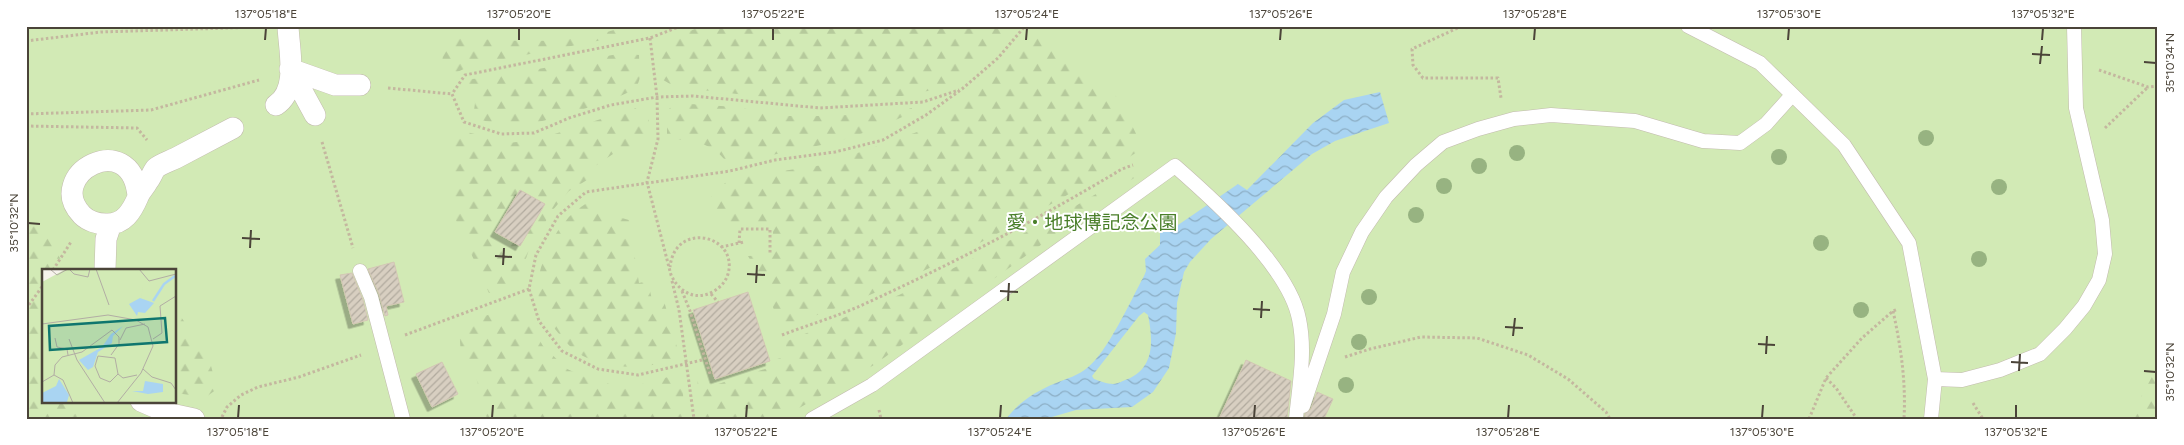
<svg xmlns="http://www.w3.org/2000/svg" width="2184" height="445" font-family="Figtree,'Noto Sans JP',sans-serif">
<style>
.green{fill:#d2eab5;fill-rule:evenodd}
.forest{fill:url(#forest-firs)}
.water{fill:url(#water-waves);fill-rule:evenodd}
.building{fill:url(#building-hatch);stroke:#d3c7b4;filter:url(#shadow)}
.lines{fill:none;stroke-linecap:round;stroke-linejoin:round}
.service-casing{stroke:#c2bbae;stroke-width:15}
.pedestrian-casing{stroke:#c2bbae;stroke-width:22}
.path{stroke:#c4b79f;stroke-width:3;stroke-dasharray:2.5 2.5;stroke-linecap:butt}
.service{stroke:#fff;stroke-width:14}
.pedestrian{stroke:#fff;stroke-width:21}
.tree{fill:#97b381}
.ticks{fill:none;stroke:#4b4439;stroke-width:2}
.labels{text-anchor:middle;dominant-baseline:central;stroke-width:4;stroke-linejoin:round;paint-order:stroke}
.park-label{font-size:19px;fill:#4a7f2a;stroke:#fff}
.inset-river{fill:none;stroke:#a9d4f2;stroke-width:2.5}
.inset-road{fill:none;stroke:#b2ada4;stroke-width:1}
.view{fill:#0f766e;fill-opacity:0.15;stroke:#0f766e;stroke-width:2.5}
.inset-edge{fill:none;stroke:#4b4439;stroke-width:2.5}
.neatline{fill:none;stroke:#4b4439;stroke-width:2}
.ticks-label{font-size:12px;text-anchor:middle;fill:#4b4439}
</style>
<defs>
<pattern id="forest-firs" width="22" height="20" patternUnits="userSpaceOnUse" patternTransform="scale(1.25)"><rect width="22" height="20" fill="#d2eab5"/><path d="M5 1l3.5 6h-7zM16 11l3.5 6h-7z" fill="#b6ca9c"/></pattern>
<pattern id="water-waves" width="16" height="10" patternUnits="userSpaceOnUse" patternTransform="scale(1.25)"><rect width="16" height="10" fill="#a9d4f2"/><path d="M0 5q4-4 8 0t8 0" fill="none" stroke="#8caec5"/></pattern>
<pattern id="building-hatch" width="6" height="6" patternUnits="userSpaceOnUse" patternTransform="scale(1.25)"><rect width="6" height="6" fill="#d8cfc1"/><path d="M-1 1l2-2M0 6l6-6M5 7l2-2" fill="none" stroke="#b1aa9e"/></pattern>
<filter id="shadow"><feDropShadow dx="-4.5" dy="4.5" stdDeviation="0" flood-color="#0004"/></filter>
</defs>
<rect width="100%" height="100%" fill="#f6f3ec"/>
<path class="green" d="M 26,26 L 2158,26 L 2158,419 L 26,419 ZM 44,270 L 175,270 L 175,401 L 44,401 Z"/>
<path class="forest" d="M 625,26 L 636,26 L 628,35 L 473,65 L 448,76 L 443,65 L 441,37 C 500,39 568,49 625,26 Z
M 703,26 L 1016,26 L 953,86 L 902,96 L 801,101 L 675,87 L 660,78 C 659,72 657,65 657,58 C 657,38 688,33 703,26 Z
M 1032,34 L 1080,65 L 1119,99 L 1143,148 C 1099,178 1052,204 1006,229 C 933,268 858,304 780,327 L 768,293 L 748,256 L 773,255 L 773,227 L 745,226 L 718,220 L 704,204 L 729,179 L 823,165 L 920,131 L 972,94 Z
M 623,53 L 639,55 C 639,67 643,79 635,88 C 626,98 542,122 526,125 C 508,127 490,122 473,118 L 475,103 L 473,91 L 464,84 L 472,79 L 496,77 Z
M 675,103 L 736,107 L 785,116 L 836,116 L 912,108 L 911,113 L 878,128 L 836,142 L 728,164 C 713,142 692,140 667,139 L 667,111 Z
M 635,108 L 649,117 L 648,141 L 613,154 L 595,166 L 587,180 L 569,191 L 552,211 L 530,247 L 516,287 L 489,293 L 454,216 L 452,122 L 467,132 L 509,143 L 539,139 Z
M 1130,174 L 1134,178 L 874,365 L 794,411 L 775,419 L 703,419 L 697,380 L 706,372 L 708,380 L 715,385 L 771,367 L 770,361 L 788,356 L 785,342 L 899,295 L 1055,218 Z
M 592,200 L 611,215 L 629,220 L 639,283 L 648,281 L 652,300 L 664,301 L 677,347 L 669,363 C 638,367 613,371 583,356 C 572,350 563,339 555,329 C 550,323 544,315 541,307 C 530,277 551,233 573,213 C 578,208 586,204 592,200 Z
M 26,212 L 38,221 L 67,270 L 44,270 L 44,401 L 79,401 L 78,419 L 26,419 Z
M 513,307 L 523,312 L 543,346 L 567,369 L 592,380 L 627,388 L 668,377 L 682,381 L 685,419 L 487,419 L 476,377 L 461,357 L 459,324 Z
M 175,308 L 209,358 L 217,389 L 206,397 L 175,393 Z
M 2158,366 L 2158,419 L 2129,419 L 2132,413 Z"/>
<path class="water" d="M 1380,92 L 1389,123 L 1335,141 L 1312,154 L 1211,239 L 1190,262 L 1184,272 L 1177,303 L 1176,333 L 1169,368 L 1153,392 L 1132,407 L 1076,410 L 1045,419 L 1006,419 C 1019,402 1036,391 1056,383 C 1066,379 1079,375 1087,368 C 1107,353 1131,300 1144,276 L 1146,271 L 1145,259 L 1160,245 L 1160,230 L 1178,225 L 1238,184 L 1247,190 L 1313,123 L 1344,100 ZM 1144,312 L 1148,315 C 1153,340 1155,367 1128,379 C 1124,380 1118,384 1113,384 C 1107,384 1100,381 1094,379 L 1092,376 L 1139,316 Z"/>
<path class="building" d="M 520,190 L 545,204 L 520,246 L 495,232 Z
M 394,262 L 404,302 L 386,306 L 388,315 L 385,316 L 379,294 L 368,269 Z
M 352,273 L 363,300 L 368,320 L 353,324 L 340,275 Z
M 748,292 L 770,361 L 715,379 L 693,310 Z
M 1246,360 L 1291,381 L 1287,419 L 1219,419 Z
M 442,362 L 458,394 L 432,407 L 416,374 Z
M 1317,392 L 1333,399 L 1324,419 L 1305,419 L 1305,414 L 1311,409 Z"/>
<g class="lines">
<g class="service-casing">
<path id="service" d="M 1688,26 L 1760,63 L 1844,145 L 1909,243 L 1935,379 L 1931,419
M 360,271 L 371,297 L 403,419
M 1935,379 L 1962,380 L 2000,370 L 2040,354 L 2065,329 L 2084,306 L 2099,280 L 2105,254 L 2102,220 L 2076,108 L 2074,26
M 1303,406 L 1334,314 L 1343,272 L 1362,232 L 1386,197 L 1416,165 L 1443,142 L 1478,129 L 1514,119 L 1551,115 L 1635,121 L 1703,141 L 1740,143 L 1766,124 L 1792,95
M 812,419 L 872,385 L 1175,166 C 1215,201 1289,267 1299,319 C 1306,352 1299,386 1296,419"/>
</g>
<g class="pedestrian-casing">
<path id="pedestrian" d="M 290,69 L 335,85 L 360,85
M 290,69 L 315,115
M 276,105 C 299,90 289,51 288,26
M 138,196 C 131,126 43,175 82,215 C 88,221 98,224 106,224 C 124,225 132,211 138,197 C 140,191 145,187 148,181 C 151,178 153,171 156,168 C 161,164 170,161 176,158 C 195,148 214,138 233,128
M 105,270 L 106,239 L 111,224
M 141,401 L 171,414 L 194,419"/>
</g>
<path class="path" d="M 681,26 L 650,38 L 465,75 L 452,94 L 464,122 L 501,134 L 534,133 L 569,118 L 611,105 L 657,97 L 693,96 L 820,108 L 923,102 L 959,90
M 1462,26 L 1412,49 L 1413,65 L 1423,78 L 1498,78 L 1501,98
M 650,38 L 657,97 L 658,139 L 647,182 L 671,275 C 679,292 696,302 714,291 C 721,287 726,281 728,274 C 739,235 675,220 670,267
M 26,41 L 101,32 L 260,27
M 2099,70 L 2148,87 L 2158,86
M 388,88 L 452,94
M 26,114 L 151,110 L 259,80
M 26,126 L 137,128 L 147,140
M 2105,128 L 2148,87
M 322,142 L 353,248
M 739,243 L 740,229 L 770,229 L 770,253
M 721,247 L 744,242
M 53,270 L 71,242
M 672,281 L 679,310 L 694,419
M 682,291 L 690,311 L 710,374 L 713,373
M 711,294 L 718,302
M 26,309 L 44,284
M 1893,311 C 1901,347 1906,382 1904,419
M 405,335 L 529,289
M 782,335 C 808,325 835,317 860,306 C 950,265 1037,220 1122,169 L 1133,165
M 1345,357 L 1370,349 L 1421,337 L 1477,338 L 1528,355 L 1568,379 L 1606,412 L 1610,419
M 702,360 L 638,375 L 598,369 L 562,351 L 539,321 L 529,289 L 536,255 L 558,216 L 586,192 L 730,171 L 775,160 L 835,152 L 883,140 L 926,115 L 962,89 L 998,58 L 1025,26
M 1826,378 L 1836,388 L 1857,419
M 1973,403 L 1983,419
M 879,410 L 881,419
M 222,417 L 227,407 L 241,395 L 258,387 L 299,377 L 361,355
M 1809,419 L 1826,378 L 1862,338 L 1893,311 L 1898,309"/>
<use href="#service" class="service"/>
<use href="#pedestrian" class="pedestrian"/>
</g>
<g class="tree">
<circle cx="1926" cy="138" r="8"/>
<circle cx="1517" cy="153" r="8"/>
<circle cx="1779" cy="157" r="8"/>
<circle cx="1479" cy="166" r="8"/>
<circle cx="1444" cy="186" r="8"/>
<circle cx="1999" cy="187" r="8"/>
<circle cx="1416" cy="215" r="8"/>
<circle cx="1821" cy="243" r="8"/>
<circle cx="1979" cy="259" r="8"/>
<circle cx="1369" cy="297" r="8"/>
<circle cx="1861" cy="310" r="8"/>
<circle cx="1359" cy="342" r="8"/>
<circle cx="1346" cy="385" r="8"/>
</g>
<path class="ticks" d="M 265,40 L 266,28M 519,40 L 519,28M 773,40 L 773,28M 1026,40 L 1027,28M 1280,40 L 1281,28M 1534,40 L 1535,28M 1788,40 L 1789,28M 2042,40 L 2043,28M 2032,54 L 2050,55M 2144,62 L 2156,63M 2040,64 L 2042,46M 28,223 L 40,224M 242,238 L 260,239M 250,248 L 251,230M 495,256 L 512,257M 503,265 L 504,248M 747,274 L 765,275M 756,283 L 757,265M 1000,291 L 1018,292M 1008,301 L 1009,283M 1253,309 L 1270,310M 1261,318 L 1262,301M 1505,327 L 1523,328M 1513,336 L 1515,318M 1758,344 L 1775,345M 1766,354 L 1767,336M 2011,362 L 2028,363M 2019,371 L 2020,354M 2144,371 L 2156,372M 238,418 L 239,405M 492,418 L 493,405M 746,418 L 747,405M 1000,418 L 1001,405M 1254,418 L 1255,405M 1508,418 L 1509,405M 1762,418 L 1763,405M 2016,418 L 2016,405"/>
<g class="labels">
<g class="park-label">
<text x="1092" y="222">愛・地球博記念公園</text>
</g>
</g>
<g transform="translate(42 269)">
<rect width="134" height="134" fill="#f6f3ec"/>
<path d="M 24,0 L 134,0 L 134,134 L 0,134 L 0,13 Z" fill="#d2eab5"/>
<path d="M 93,0 L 103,12 L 115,16 L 134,6 L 134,26 L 116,40 L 107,43 L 113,34 L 99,29 L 101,18 ZM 68,48 L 52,61 L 43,62 L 45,54 L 32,59 L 41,58 L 35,62 L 31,59 L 47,52 L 48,54 L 48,51 L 55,49 L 52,52 ZM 62,55 L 68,61 L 46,78 L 45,75 L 51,72 L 45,65 ZM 134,59 L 134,108 L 122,110 L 112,107 L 108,92 L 124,66 ZM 4,65 L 12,72 L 13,90 L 12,104 L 0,112 L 0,103 L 4,98 L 0,91 L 0,67 ZM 122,122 L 125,129 L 134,127 L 134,134 L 92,134 L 112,133 Z" fill="#d2eab5"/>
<path d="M 98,29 L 112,34 L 103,44 L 96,43 L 95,47 L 87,35 ZM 81,57 L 71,67 L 70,74 L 56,83 L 51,98 L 46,101 L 37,91 L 60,78 L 69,65 ZM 17,110 L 27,126 L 25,133 L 0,134 L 0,124 L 14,117 ZM 103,112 L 121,115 L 121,123 L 106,125 L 90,122 L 101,122 Z" fill="#a9d4f2"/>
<path class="inset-river" d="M 111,32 L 122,15 L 133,7"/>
<path class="inset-road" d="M 8,0 L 15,6 L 26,0M 27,0 L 32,5 L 46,8 L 48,0M 54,0 L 67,36M 97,0 L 107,12 L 134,5M 0,55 L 66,46 L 94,51 L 106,58 L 111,77 L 99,104 L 75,134M 13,69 L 15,78 L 25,80 L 26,86M 27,70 L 35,91 L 63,134M 111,70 L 120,64 L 118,37 L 134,27M 78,71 L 84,59 L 103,55M 101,100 L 110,108 L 129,114 L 134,121M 76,105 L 68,113 L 58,109 L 53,97 L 56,87 L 73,89 L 76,105 L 81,109 L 95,106M 12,106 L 21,111 L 31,134M 0,113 L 12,106 L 13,96 L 20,88 L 40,83 L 70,61 L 77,68 L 77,75 L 69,86"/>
<path class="view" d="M 123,49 L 125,73 L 8,81 L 7,57 Z"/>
<rect width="134" height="134" class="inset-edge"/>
</g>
<rect width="2184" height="445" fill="none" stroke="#ffffff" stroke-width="55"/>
<rect x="28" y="28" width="2128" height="390" class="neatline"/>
<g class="ticks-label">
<text x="266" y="18">137°05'18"E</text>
<text x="519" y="18">137°05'20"E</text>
<text x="773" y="18">137°05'22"E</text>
<text x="1027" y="18">137°05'24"E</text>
<text x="1281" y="18">137°05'26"E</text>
<text x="1535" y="18">137°05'28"E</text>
<text x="1789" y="18">137°05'30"E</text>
<text x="2043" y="18">137°05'32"E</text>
<text transform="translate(2170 63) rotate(-90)" y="4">35°10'34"N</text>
<text transform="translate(14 223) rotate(-90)" y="4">35°10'32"N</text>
<text transform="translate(2170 372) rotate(-90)" y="4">35°10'32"N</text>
<text x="238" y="436">137°05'18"E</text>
<text x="492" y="436">137°05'20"E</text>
<text x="746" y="436">137°05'22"E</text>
<text x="1000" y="436">137°05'24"E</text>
<text x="1254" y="436">137°05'26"E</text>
<text x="1508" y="436">137°05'28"E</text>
<text x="1762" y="436">137°05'30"E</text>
<text x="2016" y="436">137°05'32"E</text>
</g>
</svg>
